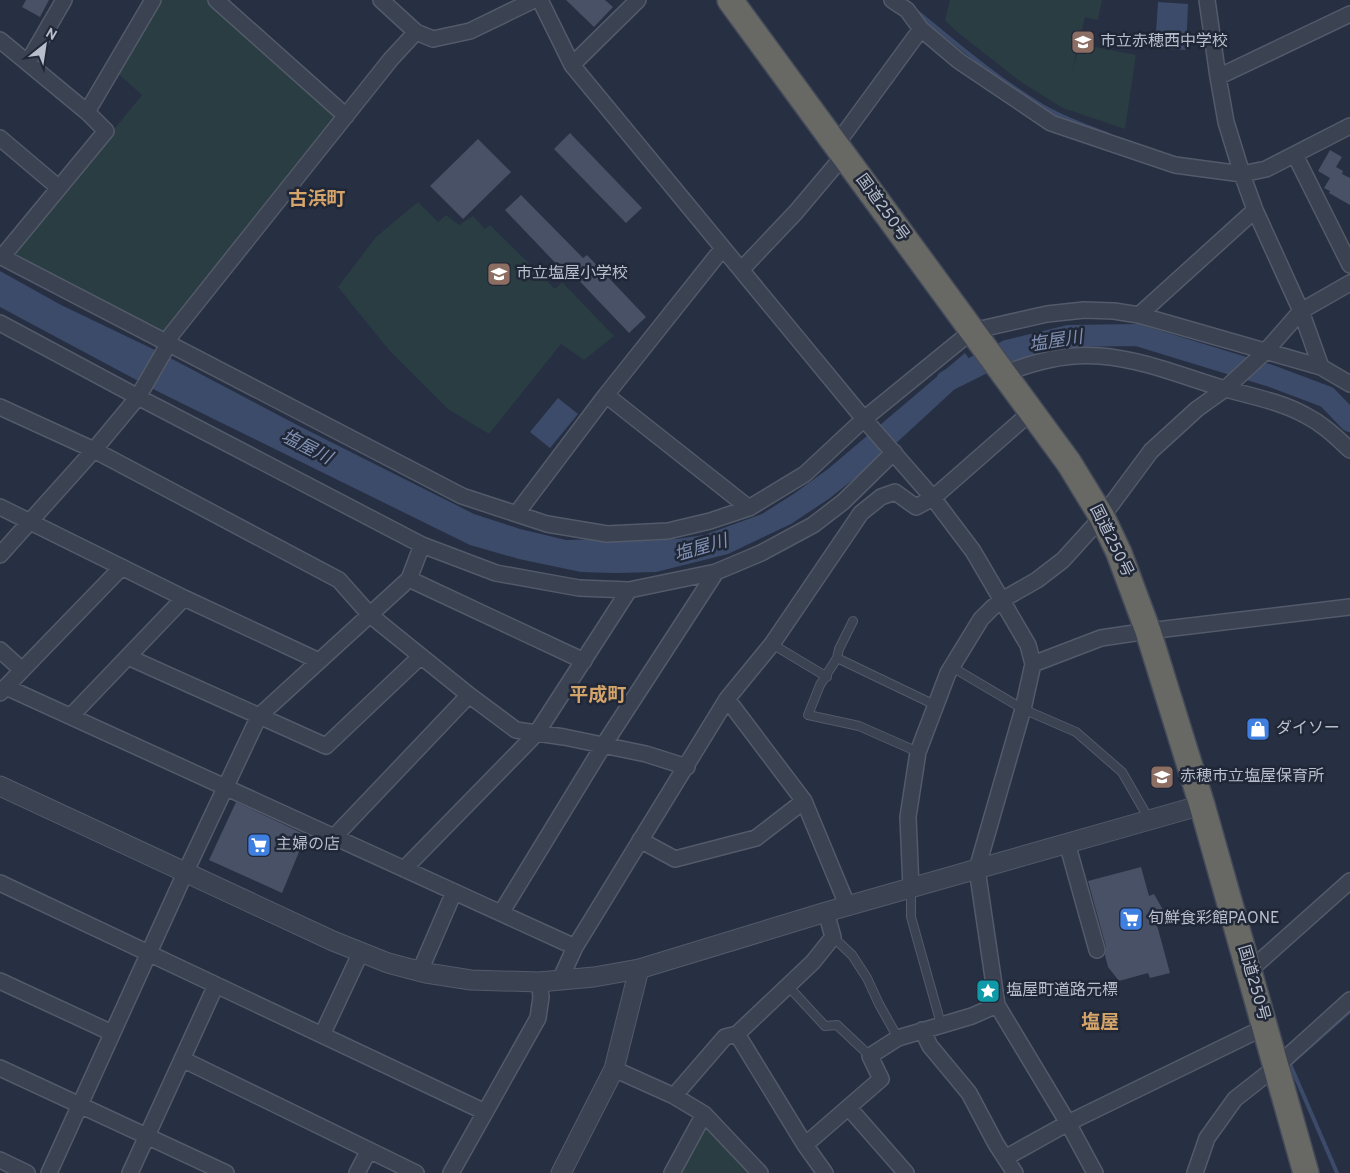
<svg xmlns="http://www.w3.org/2000/svg" width="1350" height="1173" font-family="Overpass,'Noto Sans JP',sans-serif">
<style>
.green{fill:#293d43}
.water{fill:#3d4b6a}
.lines{fill:none;stroke-linecap:round;stroke-linejoin:round}
.stream{stroke:#3d4b6a;stroke-width:4}
.river{stroke:#3d4b6a;stroke-width:22}
.building{fill:#485166}
.service-casing{stroke:#535a69;stroke-width:10}
.minor-casing{stroke:#535a69;stroke-width:18}
.tertiary-casing{stroke:#535a69;stroke-width:21}
.trunk-casing{stroke:#434a59;stroke-width:28}
.service{stroke:#3b4252;stroke-width:8}
.minor{stroke:#3b4252;stroke-width:15}
.tertiary{stroke:#3b4252;stroke-width:19}
.trunk{stroke:#686864;stroke-width:25}
.labels{text-anchor:middle;dominant-baseline:central;stroke-width:5;stroke-linejoin:round;paint-order:stroke}
.poi-label{font-size:16px;fill:#b8becb;stroke:#202737;text-anchor:start}
.street-label{font-size:16px;fill:#b8becb;stroke:#202737}
.water-label{font-size:18px;font-style:italic;fill:#8090b2;stroke:#202737}
.quarter-label{font-size:19px;font-weight:bold;fill:#d5a46a;stroke:#202737}
</style>
<rect width="100%" height="100%" fill="#272f42"/>
<path class="green" d="M 157,0 L 210,0 L 337,116 L 173,328 L 162,331 L 14,260 L 13,252 L 142,95 L 115,71 Z
M 950,0 L 1102,0 L 1098,20 L 1085,17 L 1071,75 L 1080,44 L 1136,55 L 1125,129 L 1063,108 L 1021,82 L 956,31 L 945,20 Z
M 418,202 L 438,222 L 446,215 L 459,225 L 473,216 L 485,229 L 490,225 L 555,289 L 562,282 L 614,336 L 584,360 L 561,344 L 489,434 L 448,409 L 389,350 L 338,287 L 376,237 Z
M 711,1126 L 754,1173 L 679,1173 L 704,1127 Z"/>
<path class="water" d="M 1158,2 L 1188,4 L 1186,50 L 1155,48 Z
M 0,271 L 61,305 L 157,351 L 301,427 L 474,514 L 520,529 L 566,540 L 601,539 L 641,541 L 677,539 L 704,535 L 762,514 L 795,493 L 828,469 L 965,353 L 980,375 L 956,388 L 881,457 L 830,498 L 791,524 L 728,554 L 656,572 L 616,573 L 581,572 L 519,559 L 470,545 L 159,392 L 0,307 Z
M 558,398 L 578,414 L 550,448 L 530,432 Z"/>
<g class="lines">
<path class="stream" d="M 915,10 C 955,43 995,77 1039,104 C 1061,118 1086,126 1109,135
M 1337,1173 L 1290,1064 L 1350,1011"/>
<path class="river" d="M 947,381 L 1007,351 L 1069,336 L 1137,335 L 1271,376 L 1327,397 L 1350,421"/>
</g>
<path class="building" d="M 26,0 L 49,0 L 40,17 L 22,7 Z
M 566,0 L 605,0 L 613,7 L 594,27 Z
M 570,133 L 642,208 L 626,223 L 554,149 Z
M 478,139 L 511,172 L 463,219 L 430,186 Z
M 1330,150 L 1342,157 L 1336,167 L 1343,171 L 1342,174 L 1350,178 L 1350,205 L 1329,193 L 1330,191 L 1324,188 L 1330,178 L 1318,171 Z
M 521,195 L 583,258 L 587,255 L 646,317 L 629,333 L 569,270 L 565,273 L 505,210 Z
M 236,802 L 306,835 L 282,893 L 209,860 Z
M 1141,867 L 1149,896 L 1154,894 L 1162,908 L 1162,924 L 1157,925 L 1170,973 L 1150,978 L 1148,973 L 1119,981 L 1108,967 L 1105,955 L 1106,947 L 1088,881 Z"/>
<g class="lines">
<g class="service-casing">
<path id="service" d="M 853,621 L 839,649 L 837,658 L 820,685 L 808,715 L 859,726 L 918,752
M 772,644 L 827,677
M 837,658 L 935,705
M 952,667 L 1023,709 L 1076,732 L 1122,772 L 1149,819
M 911,888 L 911,917 L 941,1024
M 833,937 L 852,955 L 867,978 L 879,1004 L 898,1038
M 788,986 L 825,1026 L 837,1025 L 870,1056"/>
</g>
<g class="minor-casing">
<path id="minor" d="M 216,0 L 346,116
M 381,0 L 416,32 L 433,39 L 470,31 L 534,0
M 540,0 L 572,65 L 864,419 L 933,498 L 973,551 L 1028,645 L 1033,664 L 1023,709 L 977,869 L 997,1005 L 1068,1123 L 1095,1173
M 892,0 L 907,10 L 921,29 L 959,61 L 1051,123 L 1175,165 L 1242,174 L 1266,169 L 1350,126
M 1207,0 L 1218,77 L 1226,122 L 1242,174 L 1255,210 L 1301,311 L 1321,367
M 0,40 L 87,112 L 106,131 L 2,257
M 28,62 L 64,0
M 572,65 L 638,0
M 1218,77 L 1350,14
M 87,112 L 153,0
M 0,138 L 59,188
M 836,145 L 921,29
M 1295,155 L 1350,265
M 0,256 L 462,496 L 547,524 L 607,534 L 668,531 L 710,521 L 749,508 L 805,474 L 864,419 L 972,331 L 1047,314 L 1084,310 L 1114,311 L 1139,315 L 1321,367 L 1350,384
M 741,270 L 796,212 L 844,155
M 1139,315 L 1255,210
M 0,323 L 138,397 L 422,545 L 496,573 L 579,588 L 629,590 L 716,572 L 761,553 L 813,525 L 843,502 L 894,452
M 1003,374 C 1034,362 1066,353 1100,356 C 1141,359 1182,376 1222,388 C 1250,396 1279,401 1305,415 C 1323,424 1336,437 1350,450
M 606,395 L 749,508
M 0,407 L 94,450 L 339,580 L 370,615 L 469,695 L 516,730 L 564,737 L 646,754 L 687,767
M 0,507 L 184,598 L 319,661
M 517,513 L 606,395 L 723,248
M 0,555 L 94,450 L 138,397 L 169,343 L 171,335 L 391,59 L 416,32
M 409,579 L 584,661
M 0,650 L 22,670
M 128,657 L 326,746 L 421,656
M 1033,664 L 1101,638 L 1148,631 L 1350,607
M 6,687 L 575,947
M 0,693 L 122,567
M 727,699 L 804,801 L 848,907
M 71,716 L 184,598
M 334,837 L 469,695
M 640,840 L 675,859 L 756,838 L 804,801
M 1067,843 L 1097,950
M 404,869 L 536,734 L 629,590
M 0,883 L 485,1112
M 911,888 L 908,817 L 918,752 L 948,673 L 981,619 L 992,608 L 1002,600 L 1037,580 L 1063,560 L 1102,517 L 1151,451 L 1197,409 L 1225,389 L 1265,352 L 1301,311 L 1350,283
M 501,913 L 603,746 L 716,572
M 420,971 L 454,892
M 1249,971 L 1350,881
M 560,980 L 575,947 L 727,699 L 772,644 L 861,513 L 881,497 L 895,492 L 916,507 L 933,498 L 1031,412
M 0,981 L 112,1033
M 922,1030 L 930,1046 L 969,1093 L 996,1144 L 1015,1173
M 737,1034 L 805,1145 L 825,1173
M 322,1035 L 361,952
M 182,1059 L 416,1173
M 0,1068 L 226,1173
M 614,1069 L 674,1096 L 704,1114 L 760,1173
M 674,1096 L 725,1037 L 737,1034 L 813,962 L 833,937 L 826,912
M 849,1108 L 906,1173
M 805,1145 L 881,1079 L 870,1056 L 898,1038 L 972,1016 L 997,1005
M 1005,1158 L 1068,1123 L 1265,1027
M 0,1160 L 27,1173
M 49,1173 L 186,871 L 259,716 L 409,579 L 422,545
M 130,1173 L 216,985
M 357,1173 L 369,1150
M 451,1173 L 538,1018 L 541,997 L 539,982
M 672,1173 L 704,1114
M 1195,1173 L 1207,1138 L 1235,1099 L 1277,1066 L 1350,1000"/>
</g>
<g class="tertiary-casing">
<path id="tertiary" d="M 0,786 L 333,941 L 388,963 L 426,973 L 471,980 L 539,982 L 594,977 L 639,969 L 826,912 L 1202,805
M 561,1173 L 614,1069 L 639,969"/>
</g>
<g class="trunk-casing">
<path id="trunk" d="M 730,0 L 1069,463 L 1102,517 L 1119,553 L 1148,631 L 1202,805 L 1306,1173"/>
</g>
<use href="#service" class="service"/>
<use href="#minor" class="minor"/>
<use href="#tertiary" class="tertiary"/>
<use href="#trunk" class="trunk"/>
</g>
<defs>
<g id="school-square" transform="scale(1.25)"><rect x="-9" y="-9" width="18" height="18" rx="4" fill="#8d6e63" stroke="#202737"/><path d="M0-5L7-2L0 1L-7-2ZM-4 1L0 2.5L4 1V4Q0 6-4 4Z" fill="#fff"/></g>
<g id="shop-square" transform="scale(1.25)"><rect x="-9" y="-9" width="18" height="18" rx="4" fill="#3f7fe0" stroke="#202737"/><path d="M-5-2.5h2.3a2.7 3.5 0 0 1 5.4 0H5L5.5 6h-11ZM-1.5-2.5h3a1.5 2.3 0 0 0-3 0Z" fill="#fff"/></g>
<g id="supermarket-square" transform="scale(1.25)"><rect x="-9" y="-9" width="18" height="18" rx="4" fill="#3f7fe0" stroke="#202737"/><path d="M-6-5.5h2.5l.6 2H6L4.5 2H-2.5L-4.4-4H-6ZM-1.5 3.2a1.3 1.3 0 1 0 .1 0ZM3 3.2a1.3 1.3 0 1 0 .1 0Z" fill="#fff"/></g>
<g id="sight-square" transform="scale(1.25)"><rect x="-9" y="-9" width="18" height="18" rx="4" fill="#0f9aa8" stroke="#202737"/><path d="M0-6L1.8-2.2L6-1.7L2.9 1.2L3.7 5.4L0 3.3L-3.7 5.4L-2.9 1.2L-6-1.7L-1.8-2.2Z" fill="#fff"/></g>
</defs>
<g fill-rule="evenodd">
<use href="#school-square" x="1083" y="42"/>
<use href="#school-square" x="499" y="274"/>
<use href="#shop-square" x="1258" y="729"/>
<use href="#school-square" x="1162" y="777"/>
<use href="#supermarket-square" x="259" y="845"/>
<use href="#supermarket-square" x="1131" y="919"/>
<use href="#sight-square" x="988" y="991"/>
</g>
<g class="labels">
<g class="poi-label">
<text x="1100" y="42">市立赤穂西中学校</text>
<text x="516" y="274">市立塩屋小学校</text>
<text x="1276" y="729">ダイソー</text>
<text x="1180" y="777">赤穂市立塩屋保育所</text>
<text x="276" y="845">主婦の店</text>
<text x="1148" y="919">旬鮮食彩館PAONE</text>
<text x="1006" y="991">塩屋町道路元標</text>
</g>
<g class="street-label">
<text transform="translate(882 208) rotate(54)">国道250号</text>
<text transform="translate(1111 541) rotate(64)">国道250号</text>
<text transform="translate(1253 983) rotate(74)">国道250号</text>
</g>
<g class="water-label">
<text transform="translate(1056 342) rotate(-9)">塩屋川</text>
<text transform="translate(306 448) rotate(27)">塩屋川</text>
<text transform="translate(701 549) rotate(-16)">塩屋川</text>
</g>
<g class="quarter-label">
<text x="317" y="200">古浜町</text>
<text x="598" y="696">平成町</text>
<text x="1100" y="1023">塩屋</text>
</g>
</g>
<g transform="translate(45 45) rotate(30)" stroke="#202737" stroke-width="4" paint-order="stroke">
<path d="M0-4L9 19L0 12L-9 19Z" fill="#b8becb"/>
<text y="-8" font-size="14" font-weight="bold" text-anchor="middle" fill="#b8becb">N</text>
</g>
</svg>
